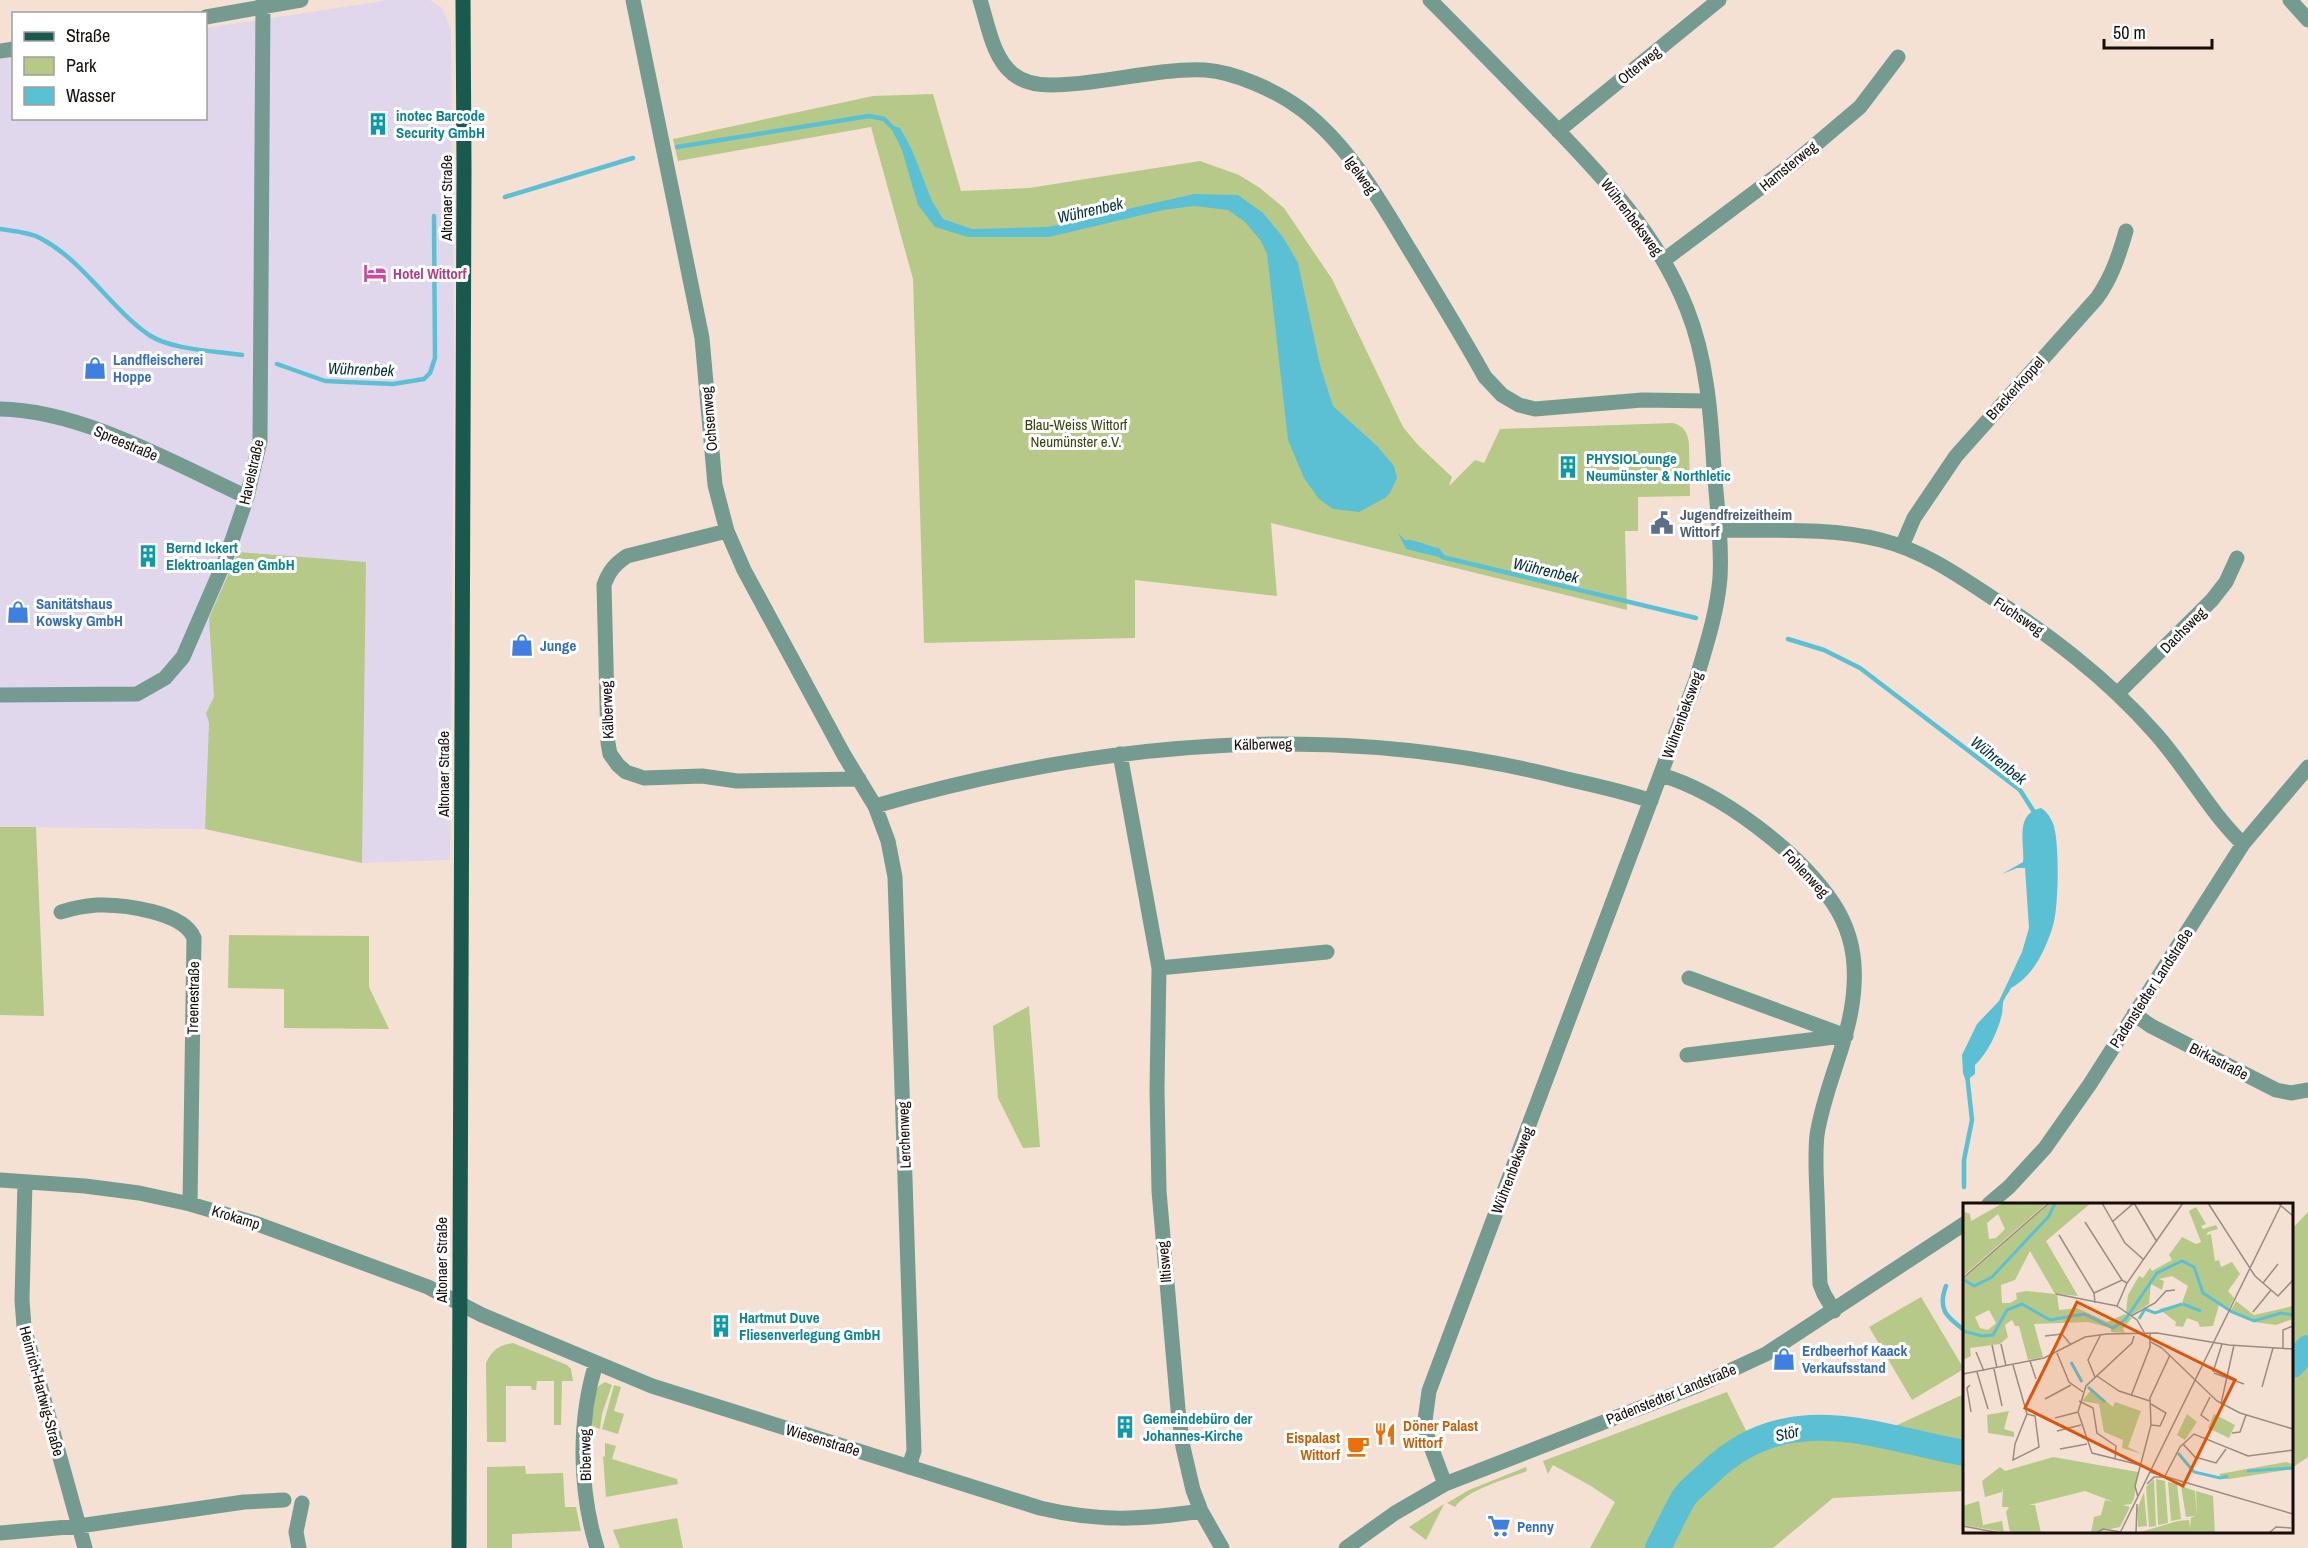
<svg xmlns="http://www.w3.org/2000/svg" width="2308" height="1548" font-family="'Archivo Narrow',sans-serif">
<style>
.industrial{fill:#e0d7ec}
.green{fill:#b7c989}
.water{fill:#5bc0d3}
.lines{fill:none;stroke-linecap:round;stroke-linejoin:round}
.stream{stroke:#5bc0d3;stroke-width:4.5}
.river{stroke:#5bc0d3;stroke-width:26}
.minor{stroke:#759b91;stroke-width:15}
.major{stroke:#1a594e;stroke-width:15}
.labels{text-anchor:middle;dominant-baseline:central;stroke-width:6;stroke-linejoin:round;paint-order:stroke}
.street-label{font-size:15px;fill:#140d09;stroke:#fff}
.culture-label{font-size:15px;font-weight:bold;fill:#0d838f;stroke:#fff;text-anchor:start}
.hotel-label{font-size:15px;font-weight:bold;fill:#b23c85;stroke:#fff;text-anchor:start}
.shop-label{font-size:15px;font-weight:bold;fill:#366cbe;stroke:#fff;text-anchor:start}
.park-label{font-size:15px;fill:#37430d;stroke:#fff}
.service-label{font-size:15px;font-weight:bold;fill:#4e5e75;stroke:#fff;text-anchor:start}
.food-label{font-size:15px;font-weight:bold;fill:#c56008;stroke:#fff;text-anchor:start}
.water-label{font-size:16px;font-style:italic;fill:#00323a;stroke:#fff}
.inset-river{fill:none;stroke:#5bc0d3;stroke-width:3}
.inset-road{fill:none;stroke:#9a8c82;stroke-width:1.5}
.view{fill:#dd550c;fill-opacity:0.15;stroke:#dd550c;stroke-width:3}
.inset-edge{fill:none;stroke:#140d09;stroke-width:3}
</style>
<rect width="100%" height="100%" fill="#f4e1d3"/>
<path class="industrial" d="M 389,0 L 430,0 L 442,8 L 451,30 L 454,348 L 450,860 L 362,863 L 205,829 L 0,827 L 0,59 L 13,57 L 14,118 L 206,118 L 206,28 Z"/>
<path class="green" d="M 933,94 L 961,191 L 1029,188 L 1200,161 L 1239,175 L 1260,188 L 1284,208 L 1332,279 L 1403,427 L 1418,445 L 1452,477 L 1449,486 L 1475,460 L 1484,463 L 1500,429 L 1673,423 C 1684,426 1688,433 1689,444 L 1690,496 L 1638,497 L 1638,531 L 1625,531 L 1627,610 L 1271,523 L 1277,596 L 1135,580 L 1135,638 L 924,643 L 913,279 L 871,127 L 678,161 L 673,139 L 873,96 Z
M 238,552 L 366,562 L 362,863 L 205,829 L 209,723 L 206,713 L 214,697 L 209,618 Z
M 0,827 L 36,827 L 44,1016 L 0,1015 Z
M 229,935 L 369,936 L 369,987 L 389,1029 L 284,1028 L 284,989 L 228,988 Z
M 1029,1006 L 1040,1147 L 1023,1148 L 998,1098 L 993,1026 Z
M 2308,1212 L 2308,1457 L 2292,1468 L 2292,1229 Z
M 1921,1297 L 1964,1369 L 1912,1400 L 1869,1327 Z
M 513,1343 L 567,1365 L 571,1369 L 573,1381 L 562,1381 L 561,1425 L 554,1425 L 554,1381 L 537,1381 L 536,1390 L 532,1390 L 531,1386 L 506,1386 L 506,1442 L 487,1442 L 486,1363 C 492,1350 499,1345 513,1343 Z
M 605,1382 L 612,1385 L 602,1414 L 600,1429 L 592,1426 L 592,1414 L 597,1387 Z
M 614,1385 L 621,1387 L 614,1411 L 624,1414 L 618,1434 L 602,1429 Z
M 1727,1392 L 1752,1443 L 1796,1428 L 1823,1426 L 1851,1429 L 1878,1434 L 1964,1394 L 1964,1491 L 1833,1498 L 1773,1548 L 1590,1548 L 1615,1502 L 1591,1486 L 1553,1465 L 1548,1474 L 1543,1461 Z
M 605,1443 L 616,1446 L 612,1459 L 677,1479 L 678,1484 L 606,1497 L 603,1456 L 605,1457 Z
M 525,1466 L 526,1474 L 563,1473 L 565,1507 L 576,1507 L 581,1531 L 512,1534 L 512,1548 L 487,1548 L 487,1467 Z
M 1526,1467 L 1527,1471 C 1507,1479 1468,1489 1455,1507 L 1447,1503 L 1469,1490 Z
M 1444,1504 L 1426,1540 L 1409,1527 Z
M 677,1518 L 683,1548 L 620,1548 L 613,1530 Z"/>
<path class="water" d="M 894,126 L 900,128 L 912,150 L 932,201 L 943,219 L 972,229 L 1048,227 L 1194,194 L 1238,195 L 1263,213 L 1283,237 L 1298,263 L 1320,365 L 1333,406 L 1377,446 L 1394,466 L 1397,478 L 1390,493 L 1385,498 L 1359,512 L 1333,509 L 1319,499 L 1304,478 L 1288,440 L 1267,254 L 1261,241 L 1245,222 L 1228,210 L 1194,206 L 1163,210 L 1049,237 L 968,237 L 935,227 L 918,205 L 902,150 L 893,132 Z
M 1398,533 L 1405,540 C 1416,539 1427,546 1439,548 L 1447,559 L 1406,549 Z
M 2041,808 C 2049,813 2054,823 2055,831 C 2059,851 2059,910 2052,929 C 2044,952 2034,975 2011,988 C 2009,993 2006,995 2004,1000 C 2002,1003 2003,1010 2002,1014 C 1998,1031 1988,1053 1975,1065 L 1975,1074 L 1966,1081 L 1963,1073 L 1962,1055 L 1977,1024 L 1999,1001 L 2022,952 L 2029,928 L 2025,868 L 2017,868 L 2002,874 L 2023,862 C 2025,843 2014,814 2041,808 Z"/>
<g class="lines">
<path class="stream" d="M 677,147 L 869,116 L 884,119 L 897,132
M 505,197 L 633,158
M 0,229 C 12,231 29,232 40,238 C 84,261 109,307 149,335 C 172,350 215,351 242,355
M 277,364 L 325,381 L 393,384 L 424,379 L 430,373 L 435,358 L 434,216
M 1442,557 L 1696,618
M 1788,639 L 1824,650 L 1860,668 L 2020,790 L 2036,815
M 1964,1187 L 1964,1160 L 1972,1120 L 1967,1074
M 1946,1286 C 1937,1310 1947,1317 1964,1330"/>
<path class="river" d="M 2292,1365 L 2308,1348
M 1658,1548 C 1666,1532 1674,1515 1683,1499 C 1689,1489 1701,1481 1709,1473 C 1787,1397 1873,1436 1964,1453"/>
<path class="minor" d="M 633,0 L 702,338 L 715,485 L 727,531 L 744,570 L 844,755 L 875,806 L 888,841 L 895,877 L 914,1451 L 909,1467
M 980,0 C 988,24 992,57 1013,74 C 1023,82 1038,85 1051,85 C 1103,85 1153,68 1205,70 C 1235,72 1277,91 1301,109 C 1349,145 1380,201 1411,252 C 1436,293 1461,334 1485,377 L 1502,395 L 1519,405 L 1535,409 L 1642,400 L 1708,401
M 1430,0 C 1470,40 1509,80 1548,120 C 1603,177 1657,233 1687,309 C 1707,359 1711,415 1714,469 C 1717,505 1722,542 1720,578 C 1717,613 1706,646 1696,680 L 1429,1391 L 1424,1428 L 1445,1484
M 2290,0 L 2308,20
M 206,17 L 301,0
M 0,51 L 14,49
M 1558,131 L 1719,0
M 1664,260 L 1795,162 L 1860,107 L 1898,57
M 0,409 C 81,410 174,463 247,497
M 1718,530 C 1772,531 1828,527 1881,540 C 1920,550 1952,571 1985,593 C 2048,634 2106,677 2156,734 C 2187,769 2209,811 2243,844
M 727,531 L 627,556 C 615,564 609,571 604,585 L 608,743 L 610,754 L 618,765 L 626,772 L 644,778 L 702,776 L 737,781 L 859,779
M 1902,546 L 1914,518 L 1956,456 L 2097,298 C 2112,277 2119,255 2126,231
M 2118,693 L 2212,600 L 2226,582 L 2237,558
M 0,695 L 137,694 L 165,678 L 183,657 L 226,558 L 247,497 L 260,441 L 263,0
M 1120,754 L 1159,968 L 1157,1089 L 1159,1191 L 1178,1409 L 1183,1447 L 1193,1490 L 1201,1511 L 1222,1548
M 1661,775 C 1720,792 1798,851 1833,903 C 1849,927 1856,956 1854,985 C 1852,1037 1825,1083 1817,1135 C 1815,1154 1816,1174 1817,1194 C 1818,1224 1819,1254 1820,1284 L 1824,1294 L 1834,1311
M 875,806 C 1100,741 1335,720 1563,778 C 1592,785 1623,791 1651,801
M 61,912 C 73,908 84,906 97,905 C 123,904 184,912 194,938 L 190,1204
M 1159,968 L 1327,952
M 1689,978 L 1846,1036
M 2134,1014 L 2151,1026 L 2276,1090 L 2291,1093 L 2308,1090
M 1687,1055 L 1843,1036
M 0,1180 L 85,1186 L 139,1193 L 190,1204 L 255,1223 L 428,1287 L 482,1315 L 652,1386 L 1040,1508 C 1099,1522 1141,1520 1201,1511
M 25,1182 L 22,1300 L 24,1327 L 85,1548
M 1989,1204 L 2009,1187 L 2045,1148 L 2090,1084 L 2243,844 L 2308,767
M 596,1363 C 578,1421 579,1490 597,1548
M 0,1533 L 79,1526 L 244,1502 L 284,1500
M 299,1548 L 296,1532 L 302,1503
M 1346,1548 L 1395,1513 L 1445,1484 L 1699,1385 L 1766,1354 L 1964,1224"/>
<path class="major" d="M 459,1548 L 464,168 L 463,0"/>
</g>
<defs>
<g id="building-bare" transform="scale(1.8)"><path d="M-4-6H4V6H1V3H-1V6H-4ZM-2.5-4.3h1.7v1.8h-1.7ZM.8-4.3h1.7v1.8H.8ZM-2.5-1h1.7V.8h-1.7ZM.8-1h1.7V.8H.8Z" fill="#0f9aa8" stroke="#fff" stroke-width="2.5" paint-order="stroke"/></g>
<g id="hotel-bare" transform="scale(1.8)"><path d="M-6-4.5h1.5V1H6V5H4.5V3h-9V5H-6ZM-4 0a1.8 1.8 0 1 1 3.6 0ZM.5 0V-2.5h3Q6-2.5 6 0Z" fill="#d1479c" stroke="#fff" stroke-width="2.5" paint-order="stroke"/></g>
<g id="shop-bare" transform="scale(1.8)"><path d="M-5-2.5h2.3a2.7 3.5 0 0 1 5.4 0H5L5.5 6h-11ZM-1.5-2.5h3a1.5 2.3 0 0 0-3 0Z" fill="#3f7fe0" stroke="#fff" stroke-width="2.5" paint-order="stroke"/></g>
<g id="civic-bare" transform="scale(1.8)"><path d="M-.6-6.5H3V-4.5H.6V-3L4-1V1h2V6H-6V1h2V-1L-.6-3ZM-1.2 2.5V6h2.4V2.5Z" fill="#5c6f8a" stroke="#fff" stroke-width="2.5" paint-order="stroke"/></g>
<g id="restaurant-bare" transform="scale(1.8)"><path d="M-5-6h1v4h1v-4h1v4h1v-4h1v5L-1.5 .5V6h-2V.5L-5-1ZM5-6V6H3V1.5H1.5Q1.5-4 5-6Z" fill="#e8710a" stroke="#fff" stroke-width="2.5" paint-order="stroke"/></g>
<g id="cafe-bare" transform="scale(1.8)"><path d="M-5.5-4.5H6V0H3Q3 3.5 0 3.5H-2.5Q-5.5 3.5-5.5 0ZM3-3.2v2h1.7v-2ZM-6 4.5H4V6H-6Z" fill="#e8710a" stroke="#fff" stroke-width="2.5" paint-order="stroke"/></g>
<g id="supermarket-bare" transform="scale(1.8)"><path d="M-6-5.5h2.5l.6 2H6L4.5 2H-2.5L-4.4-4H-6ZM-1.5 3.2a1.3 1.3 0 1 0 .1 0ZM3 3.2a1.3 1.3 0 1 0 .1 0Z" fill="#3f7fe0" stroke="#fff" stroke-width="2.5" paint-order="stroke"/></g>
</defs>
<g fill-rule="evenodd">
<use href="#building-bare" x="378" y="124"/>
<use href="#hotel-bare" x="375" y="273"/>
<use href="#shop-bare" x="95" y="368"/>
<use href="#building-bare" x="1568" y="467"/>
<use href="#civic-bare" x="1662" y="523"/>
<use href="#building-bare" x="148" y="556"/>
<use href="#shop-bare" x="18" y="612"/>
<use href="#shop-bare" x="522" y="645"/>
<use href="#building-bare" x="721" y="1326"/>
<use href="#shop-bare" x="1784" y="1359"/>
<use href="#building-bare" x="1125" y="1427"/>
<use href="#restaurant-bare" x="1385" y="1434"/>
<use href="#cafe-bare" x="1358" y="1446"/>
<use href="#supermarket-bare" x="1499" y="1526"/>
</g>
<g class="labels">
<g class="street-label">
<text transform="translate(1639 65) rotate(-39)">Otterweg</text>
<text transform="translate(1788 166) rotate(-39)">Hamsterweg</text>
<text transform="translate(1361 175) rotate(54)">Igelweg</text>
<text transform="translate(446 198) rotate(-90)">Altonaer Straße</text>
<text transform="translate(1632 217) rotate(53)">Wührenbeksweg</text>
<text transform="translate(2015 388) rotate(-48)">Brackerkoppel</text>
<text transform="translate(709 419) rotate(-95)">Ochsenweg</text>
<text transform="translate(126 443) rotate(23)">Spreestraße</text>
<text transform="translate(251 472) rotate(-77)">Havelstraße</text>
<text transform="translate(2019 616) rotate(34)">Fuchsweg</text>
<text transform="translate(2183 630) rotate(-45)">Dachsweg</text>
<text transform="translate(607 710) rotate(-92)">Kälberweg</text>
<text transform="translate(1682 715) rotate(-70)">Wührenbeksweg</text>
<text transform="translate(1263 744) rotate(-1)">Kälberweg</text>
<text transform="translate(443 774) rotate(-90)">Altonaer Straße</text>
<text transform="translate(1806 873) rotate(47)">Fohlenweg</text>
<text transform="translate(2151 988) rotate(-57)">Padenstedter Landstraße</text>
<text transform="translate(193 998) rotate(-89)">Treenestraße</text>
<text transform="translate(2219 1061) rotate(27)">Birkastraße</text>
<text transform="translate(904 1135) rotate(-92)">Lerchenweg</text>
<text transform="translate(1512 1170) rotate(-69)">Wührenbeksweg</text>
<text transform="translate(236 1217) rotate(17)">Krokamp</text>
<text transform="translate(441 1260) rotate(-90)">Altonaer Straße</text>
<text transform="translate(1164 1262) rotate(-95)">Iltisweg</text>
<text transform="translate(42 1391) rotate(75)">Heinrich-Hartwig-Straße</text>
<text transform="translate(1671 1394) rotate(-22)">Padenstedter Landstraße</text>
<text transform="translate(823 1440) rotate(17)">Wiesenstraße</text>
<text transform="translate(585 1455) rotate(-91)">Biberweg</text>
</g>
<g class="culture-label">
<text x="396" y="115">inotec Barcode<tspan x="396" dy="17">Security GmbH</tspan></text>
<text x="1586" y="458">PHYSIOLounge<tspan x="1586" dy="17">Neumünster &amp; Northletic</tspan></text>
<text x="166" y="547">Bernd Ickert<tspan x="166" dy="17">Elektroanlagen GmbH</tspan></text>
<text x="739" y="1317">Hartmut Duve<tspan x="739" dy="17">Fliesenverlegung GmbH</tspan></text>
<text x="1143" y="1418">Gemeindebüro der<tspan x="1143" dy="17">Johannes-Kirche</tspan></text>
</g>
<g class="hotel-label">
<text x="393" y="273">Hotel Wittorf</text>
</g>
<g class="shop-label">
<text x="113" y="359">Landfleischerei<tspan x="113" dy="17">Hoppe</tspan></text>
<text x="36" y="603">Sanitätshaus<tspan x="36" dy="17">Kowsky GmbH</tspan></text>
<text x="540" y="645">Junge</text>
<text x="1802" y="1350">Erdbeerhof Kaack<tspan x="1802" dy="17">Verkaufsstand</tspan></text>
<text x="1517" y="1526">Penny</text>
</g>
<g class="park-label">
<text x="1076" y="424">Blau-Weiss Wittorf<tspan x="1076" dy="17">Neumünster e.V.</tspan></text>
</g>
<g class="service-label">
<text x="1680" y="514">Jugendfreizeitheim<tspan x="1680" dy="17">Wittorf</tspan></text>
</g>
<g class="food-label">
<text x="1403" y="1425">Döner Palast<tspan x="1403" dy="17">Wittorf</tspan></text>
<text x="1340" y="1437" text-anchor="end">Eispalast<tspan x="1340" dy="17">Wittorf</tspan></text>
</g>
<g class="water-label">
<text transform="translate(1090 210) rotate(-13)">Wührenbek</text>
<text transform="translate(361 369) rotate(2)">Wührenbek</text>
<text transform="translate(1546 570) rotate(13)">Wührenbek</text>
<text transform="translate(1999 760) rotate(39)">Wührenbek</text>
<text transform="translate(1787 1433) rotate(-13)">Stör</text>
</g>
</g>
<g transform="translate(1963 1203)">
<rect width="330" height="330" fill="#f4e1d3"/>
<path d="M 40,0 L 84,0 L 0,73 L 0,8 L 7,11 L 8,18 ZM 35,11 L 42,26 L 33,35 L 26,36 L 24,20 ZM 87,0 L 128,0 L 83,38 L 115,93 L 94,91 L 96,107 L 114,105 L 144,119 L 162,111 L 169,115 L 160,126 L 162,130 L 148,129 L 148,125 L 125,119 L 71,121 L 80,154 L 65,157 L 56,123 L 52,123 L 49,117 L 42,122 L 45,134 L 37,141 L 7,145 L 8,153 L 0,157 L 0,76 ZM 67,48 L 92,91 L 63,88 L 53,90 L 54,96 L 47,100 L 39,100 L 38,82 L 52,77 ZM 26,107 L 33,120 L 25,127 L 17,125 L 12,114 ZM 233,4 L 243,21 L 238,23 L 240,26 L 253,22 L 255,26 L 245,29 L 243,32 L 248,31 L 252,58 L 256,57 L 258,64 L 269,59 L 277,71 L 265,88 L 271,95 L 265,107 L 256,102 L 250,123 L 237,124 L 235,119 L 224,115 L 220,124 L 212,123 L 213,119 L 196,106 L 219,100 L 225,83 L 209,73 L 196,76 L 201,78 L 199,87 L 188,81 L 186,101 L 168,112 L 163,109 L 165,92 L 176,73 L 180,75 L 187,65 L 189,68 L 209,57 L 206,52 L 219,34 L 233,41 L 238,39 L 226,8 ZM 273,98 L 291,112 L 330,103 L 330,116 L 313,122 L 291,119 L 267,109 ZM 129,186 L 150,204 L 152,199 L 178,208 L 165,244 L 179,251 L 159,245 L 160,237 L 141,229 L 136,201 L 119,198 ZM 46,208 L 41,226 L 51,229 L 51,234 L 25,230 L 24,212 ZM 224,211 L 234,219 L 222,237 L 214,232 ZM 251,211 L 272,222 L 266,235 L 245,225 ZM 90,254 L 175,269 L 171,296 L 168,301 L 160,302 L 167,304 L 157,324 L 128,330 L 131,314 L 138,312 L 142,297 L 151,299 L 122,288 L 66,302 L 72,302 L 78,330 L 47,330 L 43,309 L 46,304 L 39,304 L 40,284 L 39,289 L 22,294 L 19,278 L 37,264 L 42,268 ZM 323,259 L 330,261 L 330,266 L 266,276 L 259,276 L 256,271 ZM 191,276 L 193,323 L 186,324 L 183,284 ZM 193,276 L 202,278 L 205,320 L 195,322 ZM 205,279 L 214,281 L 218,316 L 208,318 ZM 218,283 L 232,288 L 234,313 L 233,288 L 250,293 L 252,330 L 174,330 L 215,318 L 226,317 L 227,325 L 228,315 L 232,313 L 223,314 ZM 181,289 L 184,323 L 175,324 L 174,306 ZM 16,298 L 20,322 L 39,318 L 41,329 L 0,322 L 0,303 Z" fill="#b7c989" fill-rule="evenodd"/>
<path class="inset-river" d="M 0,76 L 11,83 L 29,74 L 86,13 L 92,0M 220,101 L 238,108M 176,116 L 182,106 L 192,110 L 219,101M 0,128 L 19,133 L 30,132 L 44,107 L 59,101 L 87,117 L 121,111 L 150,125 L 162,117 L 194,70 L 219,58 L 231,64 L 240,90 L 269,109 L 291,118 L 318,110 L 330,112M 108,159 L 119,179M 125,184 L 142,199M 215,250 L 231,269 L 257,275 L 265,273M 284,268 L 330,265"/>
<path class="inset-road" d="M 139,0 L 162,40 L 181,57M 245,0 L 292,73 L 315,93 L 330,77M 315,0 L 330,13M 122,19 L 159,77M 149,19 L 171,0 L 194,39M 96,32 L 131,90M 0,75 L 86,0M 300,80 L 315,61M 93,91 L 154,103M 132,100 L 131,90 L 159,77 L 164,80M 154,103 L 164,80 L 220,0M 154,103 L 174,117 L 182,131M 290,109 L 308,87M 168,113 L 192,100 L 203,88 L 212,87M 82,133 L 99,131 L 108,142M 171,133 L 169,140 L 123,183 L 115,209 L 129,250 L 177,262M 188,139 L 199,145 L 254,198 L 277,210 L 330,226M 38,141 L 43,163M 29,142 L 34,165M 320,146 L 320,127 L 330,123M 13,149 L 21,168M 94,150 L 106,179 L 120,189M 67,158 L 73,176M 50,162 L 64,211M 31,166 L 39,203M 14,169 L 25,206M 250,169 L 259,141M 251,170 L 281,181M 0,171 L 81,155 L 122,134 L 144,131 L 194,130 L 266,142 L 330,146M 134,173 L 156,188 L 187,198M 132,174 L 125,157 L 138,131M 7,182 L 4,185 L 8,209M 299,184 L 310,145M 168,193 L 187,144 L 187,130M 82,196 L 108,182M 116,198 L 130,205 L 134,230 L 153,243 L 152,256M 188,201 L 203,210 L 197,223 L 188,222M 258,201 L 271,142M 64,211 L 72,213 L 76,244 L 50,257 L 52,241 ZM 92,215 L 115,209M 246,218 L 238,212 L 247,194M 94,228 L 118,222M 269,230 L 277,229 L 283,212M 220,241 L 232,254 L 253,260 L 263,246M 97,246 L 124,241M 187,269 L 330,311M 202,273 L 217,244 L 231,231 L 285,253 L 330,247M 184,281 L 191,274 L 202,274M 175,294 L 172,283 L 188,222 L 187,195 L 207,152M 0,323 L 37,330M 133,330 L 140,326 L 158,329M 157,330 L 319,0M 173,330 L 174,301M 306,330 L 313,324 L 328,325"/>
<path class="view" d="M 114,99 L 272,177 L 220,283 L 62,205 Z"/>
<rect width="330" height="330" class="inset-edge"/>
</g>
<rect x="12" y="12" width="195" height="108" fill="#ffffff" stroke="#a19e9d" stroke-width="1.5"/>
<rect x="24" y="32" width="30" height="9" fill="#1a594e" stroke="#a19e9d" stroke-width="1.5"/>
<text x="66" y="42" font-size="18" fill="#140d09">Straße</text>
<rect x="24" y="57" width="30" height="18" fill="#b7c989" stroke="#a19e9d" stroke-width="1.5"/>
<text x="66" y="72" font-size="18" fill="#140d09">Park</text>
<rect x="24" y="87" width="30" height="18" fill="#5bc0d3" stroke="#a19e9d" stroke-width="1.5"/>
<text x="66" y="102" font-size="18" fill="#140d09">Wasser</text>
<path d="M2104 39v9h108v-9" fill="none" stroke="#140d09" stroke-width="3"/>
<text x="2113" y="39" font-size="18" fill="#140d09" stroke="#ffffff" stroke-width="4.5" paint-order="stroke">50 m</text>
</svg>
